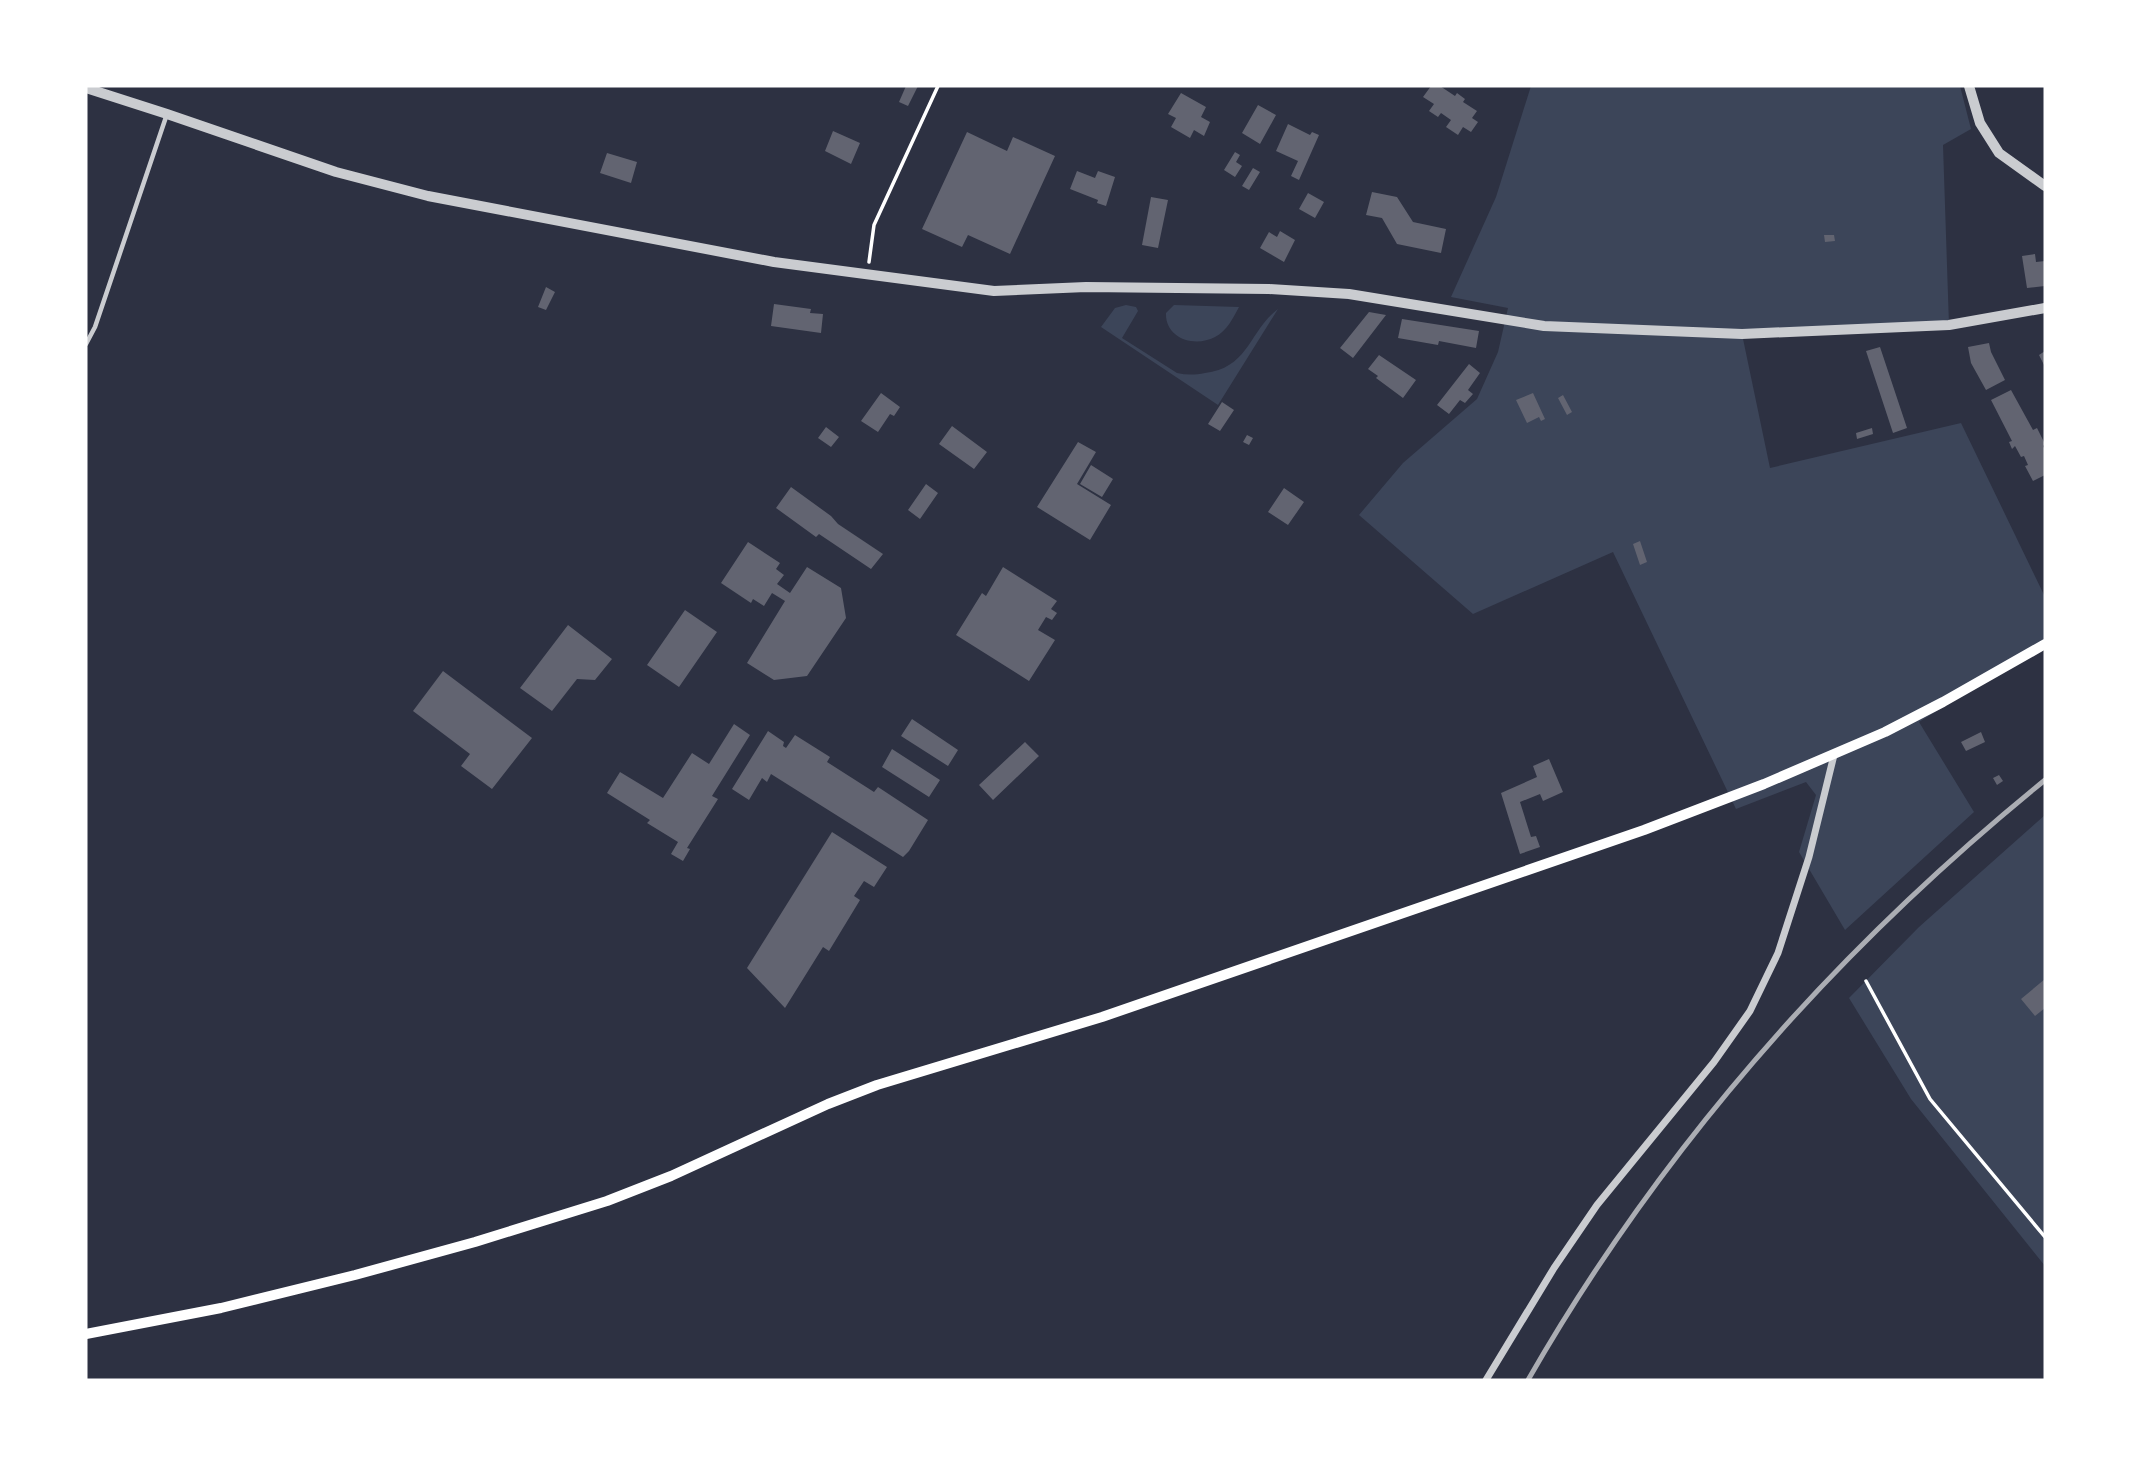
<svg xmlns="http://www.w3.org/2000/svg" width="2131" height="1466" font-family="Poppins,sans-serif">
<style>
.green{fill:#3c4559}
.building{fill:#626471}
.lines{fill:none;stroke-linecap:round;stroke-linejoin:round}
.path{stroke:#fff;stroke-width:3.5}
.service{stroke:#caccd0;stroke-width:4.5}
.minor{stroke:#caccd0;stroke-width:7}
.tertiary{stroke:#caccd0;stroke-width:10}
.secondary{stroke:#fff;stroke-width:10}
.rail{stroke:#abadb3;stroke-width:5}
</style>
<rect width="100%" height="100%" fill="#2d3142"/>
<path class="green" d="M 1531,86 L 1960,86 L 1971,129 L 1943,145 L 1949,325 L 1742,334 L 1770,468 L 1961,423 L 2045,597 L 2045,644 L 1919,722 L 1974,812 L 1845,930 L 1799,852 L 1816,795 L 1806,782 L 1736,809 L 1613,552 L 1473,614 L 1359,515 L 1403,463 L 1477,399 L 1498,352 L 1508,308 L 1451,297 L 1496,197 Z
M 1126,305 L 1136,307 L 1138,311 L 1122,338 L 1177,373 C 1186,375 1195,375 1205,373 C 1249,368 1249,331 1278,309 L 1218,405 L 1101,327 L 1115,308 Z
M 1174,305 L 1239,307 C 1233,318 1227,331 1215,337 C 1194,348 1165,338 1166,313 Z
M 2045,815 L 2045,1266 L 1911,1099 L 1849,998 L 1919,927 Z"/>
<path class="building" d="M 906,86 L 918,86 L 908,106 L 899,102 Z
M 1431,86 L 1440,86 L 1455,96 L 1457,93 L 1465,99 L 1463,102 L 1477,111 L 1472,118 L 1478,122 L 1471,132 L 1463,127 L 1458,135 L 1446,127 L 1451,120 L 1441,113 L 1438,117 L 1429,111 L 1434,104 L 1423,97 Z
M 1181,93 L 1206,107 L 1201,117 L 1210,122 L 1204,136 L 1194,130 L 1190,138 L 1171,127 L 1176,118 L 1168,114 Z
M 1258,105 L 1276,115 L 1260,144 L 1242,133 Z
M 1288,124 L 1310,135 L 1312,132 L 1319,135 L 1299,180 L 1291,176 L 1298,161 L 1276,151 Z
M 833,131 L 860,143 L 851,164 L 825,151 Z
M 967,132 L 1007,151 L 1013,137 L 1055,156 L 1010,254 L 968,235 L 962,247 L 922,229 Z
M 1235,152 L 1240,155 L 1236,162 L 1242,166 L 1235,177 L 1224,170 Z
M 607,153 L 637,162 L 631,183 L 600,173 Z
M 1253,168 L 1260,172 L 1249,190 L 1242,186 Z
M 1077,171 L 1095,178 L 1098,171 L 1115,177 L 1106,206 L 1097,203 L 1098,200 L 1070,189 Z
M 1372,192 L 1397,197 L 1413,222 L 1446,229 L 1441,253 L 1397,244 L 1382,218 L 1366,215 Z
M 1308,193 L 1324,202 L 1315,218 L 1299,209 Z
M 1151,197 L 1168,200 L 1158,248 L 1142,245 Z
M 1280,231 L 1295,240 L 1284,262 L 1260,248 L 1269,232 L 1277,237 Z
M 1824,235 L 1834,235 L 1835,241 L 1825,242 Z
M 2035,254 L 2036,262 L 2045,261 L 2045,286 L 2027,288 L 2022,256 Z
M 546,287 L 555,292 L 546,310 L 538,307 Z
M 774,304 L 811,309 L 810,313 L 823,314 L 821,333 L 771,326 Z
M 1369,312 L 1386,315 L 1353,358 L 1340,348 Z
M 1402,319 L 1479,331 L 1476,348 L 1439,341 L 1438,345 L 1398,338 Z
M 1989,343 L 1991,352 L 2005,380 L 1986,390 L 1971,363 L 1968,347 Z
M 1880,347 L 1907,428 L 1893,433 L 1866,351 Z
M 2045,351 L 2045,367 L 2039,355 Z
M 1379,355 L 1416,380 L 1403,398 L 1376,378 L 1378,376 L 1368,369 Z
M 1469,364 L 1480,373 L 1468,390 L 1473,394 L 1465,403 L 1460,400 L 1449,414 L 1437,405 Z
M 2011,390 L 2033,430 L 2037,428 L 2045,444 L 2043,446 L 2045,450 L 2045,475 L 2033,481 L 2025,466 L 2028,465 L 2024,456 L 2021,457 L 2015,446 L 2012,449 L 2009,442 L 2012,441 L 1991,400 Z
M 881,393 L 900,407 L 894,416 L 890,414 L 878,432 L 861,421 Z
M 1533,393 L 1545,419 L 1541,421 L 1539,417 L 1527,423 L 1516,400 Z
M 1563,395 L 1572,412 L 1567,415 L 1558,398 Z
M 1222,402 L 1234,410 L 1220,431 L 1208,424 Z
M 952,426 L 987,452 L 974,469 L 939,444 Z
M 826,427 L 839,437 L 831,447 L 818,438 Z
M 1872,428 L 1873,434 L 1857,439 L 1856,433 Z
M 1247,435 L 1253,438 L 1249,445 L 1243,442 Z
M 1078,442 L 1096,452 L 1077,484 L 1111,505 L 1090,540 L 1037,507 Z
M 1091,465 L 1113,479 L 1102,497 L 1080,484 Z
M 926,484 L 938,493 L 920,519 L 908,510 Z
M 791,487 L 831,516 L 838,524 L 883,554 L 871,569 L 819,534 L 816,537 L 776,508 Z
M 1284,488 L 1304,502 L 1288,525 L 1268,512 Z
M 1640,541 L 1647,562 L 1640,565 L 1633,544 Z
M 748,542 L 780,563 L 776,569 L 784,575 L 777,584 L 790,593 L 807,567 L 841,588 L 846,618 L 807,676 L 774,680 L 747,663 L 785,601 L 772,593 L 764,606 L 753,599 L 751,603 L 721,583 Z
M 1003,567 L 1057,601 L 1051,609 L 1057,613 L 1052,620 L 1046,617 L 1038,630 L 1055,640 L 1029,681 L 956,635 L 982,593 L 986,596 Z
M 685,610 L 717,632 L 679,687 L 647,665 Z
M 568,625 L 612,659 L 595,680 L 577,679 L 552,711 L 520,688 Z
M 443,671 L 532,738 L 492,789 L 461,766 L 470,754 L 413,711 Z
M 912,719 L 958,750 L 948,766 L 901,736 Z
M 734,724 L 750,735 L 712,796 L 718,799 L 687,848 L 690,849 L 683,861 L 671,854 L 678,842 L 647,823 L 650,820 L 607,793 L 620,772 L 663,798 L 692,753 L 709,764 Z
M 768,731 L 784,742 L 783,746 L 786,748 L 795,735 L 830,757 L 827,762 L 874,792 L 878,787 L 928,820 L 909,851 L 903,857 L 771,774 L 767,782 L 762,778 L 749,800 L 732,789 Z
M 1981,732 L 1985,742 L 1966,751 L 1961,742 Z
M 1025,742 L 1039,756 L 993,800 L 979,785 Z
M 892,749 L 940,780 L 929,797 L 882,767 Z
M 1549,759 L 1563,792 L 1543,801 L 1540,794 L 1520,802 L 1531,837 L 1536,836 L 1540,847 L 1520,854 L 1501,793 L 1537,777 L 1533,766 Z
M 1999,775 L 2003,781 L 1997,785 L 1993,778 Z
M 832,832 L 887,867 L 874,887 L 864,881 L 854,896 L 860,900 L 829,951 L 823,947 L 785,1008 L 747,968 Z
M 2045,979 L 2045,1008 L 2035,1016 L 2021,999 Z"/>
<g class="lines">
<path class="path" d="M 869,262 L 874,225 L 938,86
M 1866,981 L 1930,1099 L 2045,1237"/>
<path class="service" d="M 86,344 L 95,327 L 167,114"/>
<path class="minor" d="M 1486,1380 L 1554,1268 L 1597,1205 L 1714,1062 L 1750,1011 L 1778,953 L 1809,857 L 1834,755"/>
<path class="tertiary" d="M 1969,86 L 1980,123 L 1999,153 L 2045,186
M 86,88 L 167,114 L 336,172 L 428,196 L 774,262 L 994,291 L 1086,287 L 1269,289 L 1349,294 L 1544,326 L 1742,334 L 1949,325 L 2045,308"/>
<path class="secondary" d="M 86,1334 L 221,1308 L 355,1275 L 475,1242 L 607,1201 L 671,1176 L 828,1104 L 877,1085 L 1102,1017 L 1644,830 L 1764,784 L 1885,732 L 1943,702 L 2045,644"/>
<path class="rail" d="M 1528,1380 C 1661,1148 1838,948 2045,780"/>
</g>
<rect width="2131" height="1466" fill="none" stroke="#ffffff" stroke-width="175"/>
</svg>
